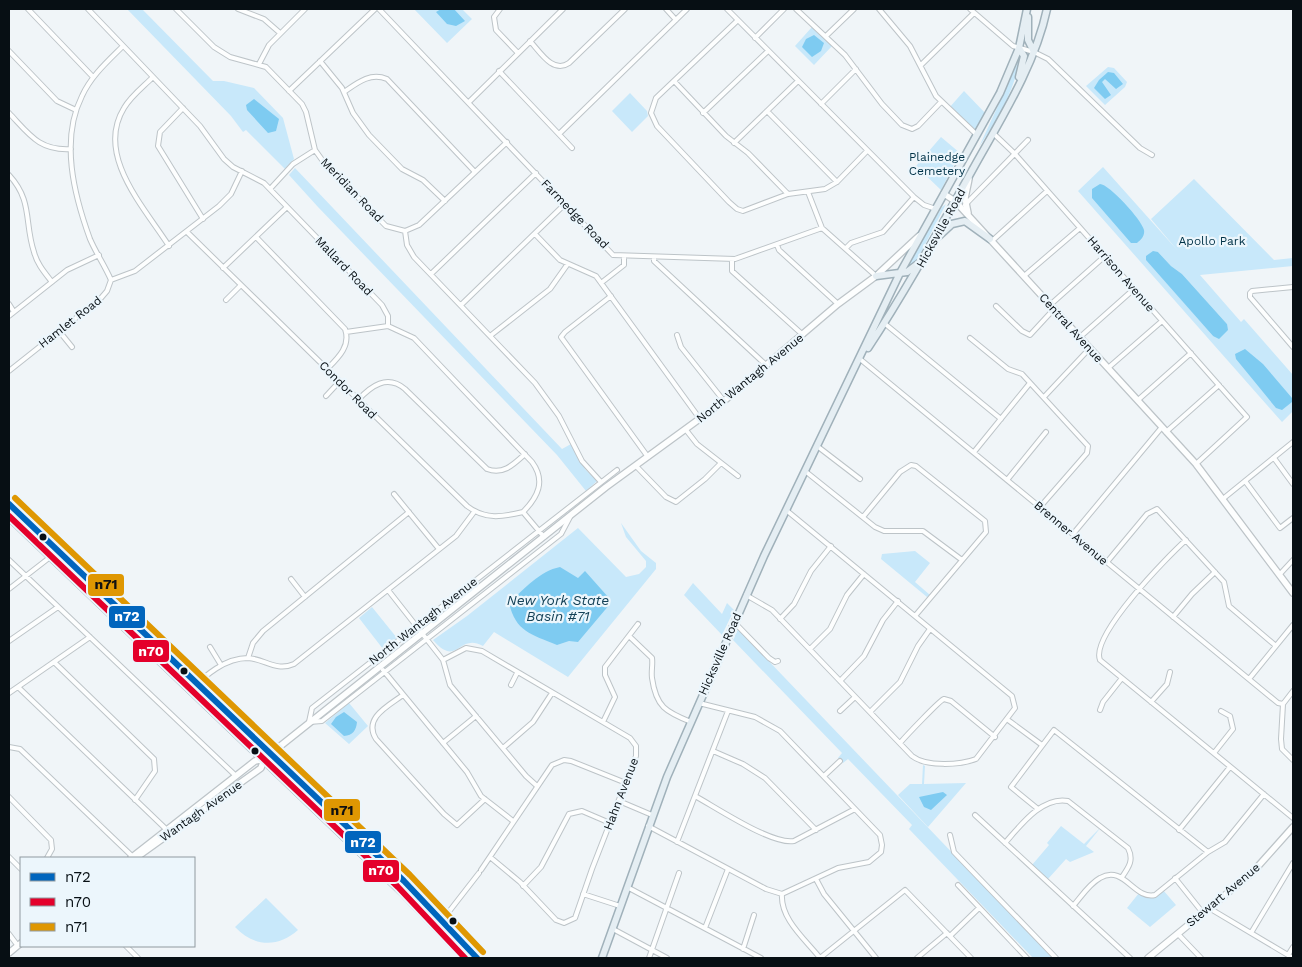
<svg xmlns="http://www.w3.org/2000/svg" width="1302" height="967" font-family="'Work Sans',sans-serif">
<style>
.green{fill:#c8e8fa;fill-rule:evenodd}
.water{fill:#7ecbf1}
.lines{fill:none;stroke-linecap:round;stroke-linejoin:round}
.minor-casing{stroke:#bdc4c8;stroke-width:6}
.secondary-casing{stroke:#bdc4c8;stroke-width:8}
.primary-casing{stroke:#a0b1ba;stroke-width:9}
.minor{stroke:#fdfefe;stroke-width:4}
.secondary{stroke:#fdfefe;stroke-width:5.5}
.primary{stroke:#e5eef3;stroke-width:6}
.bus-1-casing{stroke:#ecf6fc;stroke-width:10}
.bus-2-casing{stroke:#ecf6fc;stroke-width:10}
.bus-3-casing{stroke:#ecf6fc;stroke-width:10}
.bus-1{stroke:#0065bd;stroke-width:6}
.bus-2{stroke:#e4002b;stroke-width:6}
.bus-3{stroke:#df9702;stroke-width:6}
.bus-dot{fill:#070f14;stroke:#ecf6fc;stroke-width:2}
.labels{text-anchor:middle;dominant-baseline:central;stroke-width:4.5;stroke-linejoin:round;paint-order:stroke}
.park-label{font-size:12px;fill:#003247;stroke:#ecf6fc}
.street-label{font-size:12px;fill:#070f14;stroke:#ecf6fc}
.water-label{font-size:14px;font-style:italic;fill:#134157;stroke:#ecf6fc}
.line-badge{stroke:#ecf6fc;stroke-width:2}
.badge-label{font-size:14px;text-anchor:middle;font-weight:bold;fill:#fff}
.pale-badge-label{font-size:14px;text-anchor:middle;font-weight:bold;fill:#111}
</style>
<rect width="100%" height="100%" fill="#f0f5f8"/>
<path class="green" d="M 127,9 L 142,9 L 213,81 L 224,81 L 254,88 L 283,118 L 294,159 L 285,169 L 246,130 L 243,132 L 231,116 Z
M 414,9 L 462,9 L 472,19 L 447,43 Z
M 812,27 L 832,46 L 814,65 L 795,46 Z
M 1020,58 C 1015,90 997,120 979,147 Z
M 1108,67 L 1114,68 L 1127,82 L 1125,87 L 1105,105 L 1086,86 Z
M 964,91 L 987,115 L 977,133 L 949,108 Z
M 630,93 L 647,111 L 648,116 L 632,132 L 612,111 Z
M 941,137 L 960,153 L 941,190 L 916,166 Z
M 1103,167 L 1178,251 L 1151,219 L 1194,179 L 1274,260 L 1293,258 L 1293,266 L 1200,275 L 1241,322 L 1244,319 L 1293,375 L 1293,411 L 1282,422 L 1078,191 ZM 1158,252 L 1171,266 L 1182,274 L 1227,324 L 1213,336 L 1147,260 Z
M 295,168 L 562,449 L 571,444 L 585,469 L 597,481 L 586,491 L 557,455 L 318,207 L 289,175 Z
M 946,204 L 916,262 L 906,268 L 942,207 Z
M 621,523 L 641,551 L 656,563 L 656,569 L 568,677 L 494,632 L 483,646 C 458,632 458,669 433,640 L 467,616 L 578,528 L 626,577 L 639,574 L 646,567 L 646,561 L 626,537 Z
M 915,551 L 930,563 L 915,582 L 930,595 L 927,597 L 881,559 L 882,554 Z
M 693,583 L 722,614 L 727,603 L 734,610 L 722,635 L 684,595 Z
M 372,607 L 397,638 L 383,649 L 359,618 Z
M 738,629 L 1053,958 L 1033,958 L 909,829 L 912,825 L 848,759 L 843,763 L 838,758 L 842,753 L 733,640 Z
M 349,703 L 368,726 L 349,744 L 325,723 Z
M 923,765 L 925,766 L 924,784 L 966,783 L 928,827 L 898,795 L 910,784 L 922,784 Z
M 1061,826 L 1084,844 L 1101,827 L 1086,846 L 1094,852 L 1070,862 L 1066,859 L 1048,879 L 1032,865 L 1049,845 L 1047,843 Z
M 1163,890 L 1176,905 L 1150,927 L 1127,908 L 1139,893 C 1148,900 1155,897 1163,890 Z
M 266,898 L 298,930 C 278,948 254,947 235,927 Z"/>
<path class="water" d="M 441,9 L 454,9 L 465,21 L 456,26 L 447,24 L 436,12 Z
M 814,35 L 824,43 L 821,51 L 812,57 L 802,47 L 806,39 Z
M 1108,72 L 1114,73 L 1123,84 L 1116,89 L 1105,79 L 1102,82 L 1111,95 L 1105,99 L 1094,88 L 1099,80 Z
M 254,99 L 279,119 L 276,131 L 268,133 L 247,110 L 246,105 Z
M 1100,184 C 1109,184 1142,220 1144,230 C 1145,236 1141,240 1137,243 L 1131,243 L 1092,198 L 1092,189 Z
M 1153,251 L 1158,252 L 1171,266 L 1182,274 L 1227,324 L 1228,330 L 1219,339 L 1213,336 L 1146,260 L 1146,256 Z
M 1245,349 L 1263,364 L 1292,398 L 1292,402 L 1282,410 L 1276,408 L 1236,359 L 1235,354 Z
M 560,567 L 578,578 L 585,571 L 609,598 L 610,604 L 578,642 L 569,641 L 557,645 C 531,634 516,632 509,603 C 524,589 540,571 560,567 Z
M 344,712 L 357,722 C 356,731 353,735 344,736 L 331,724 L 336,717 Z
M 943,792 L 947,795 L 931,810 L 924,807 L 919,797 Z"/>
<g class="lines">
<g class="minor-casing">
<path id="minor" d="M 28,9 L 93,77
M 88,9 L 200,126 L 224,159 L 233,167 L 264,183 L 382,305 L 388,316 L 388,326 L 414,338 L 532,462 C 546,481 538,497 523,512
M 176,9 L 214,47 L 230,57 L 266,67 L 302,104 L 306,112 L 315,150 L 325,164 L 386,226 L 405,231 L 419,225 L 507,142
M 238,9 L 264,19 L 280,33
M 379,9 L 613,255 L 735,259 L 822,228 L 876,276
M 500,9 L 494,17 L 496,30 L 518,53
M 666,9 L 676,20
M 727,9 L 914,197 L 924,205 L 936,209
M 796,9 L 845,55 L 882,104 L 902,125 L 912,129 L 918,126 L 941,102
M 879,9 L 910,46 L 936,96 L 977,135
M 970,9 L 1013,46 L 1034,52 L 1048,59 L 1140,148 L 1152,155
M 738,20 L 656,98 L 651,113 L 657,126 L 729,202 L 737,209 L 743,211 L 788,194 L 825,189 L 837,182 L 867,151
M 826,36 L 854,9
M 755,38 L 784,9
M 530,41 C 540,52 553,74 569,63 L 625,9
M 9,51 L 57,101 L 76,110
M 320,61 L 342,88 L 353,113 L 369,135 L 402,169 L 423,180 L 445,201
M 259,64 L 269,45 L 305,9
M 921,65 L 974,13
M 499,71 L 572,148
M 153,77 C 143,87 131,96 124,108 C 95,155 144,207 169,246
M 674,81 L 726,136 L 748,153 L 788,194
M 289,91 L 375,9
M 344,92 C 357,83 370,72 387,79 L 475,172
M 469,102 L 563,9
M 821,104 L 856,69
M 183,108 L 160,132 L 158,146 L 203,219
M 767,111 L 837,182
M 9,113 C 29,134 39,151 71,149
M 703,113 L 768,51
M 993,133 L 1015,154 L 1247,417 L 1196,464
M 559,134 L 687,9
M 734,143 L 798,81
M 9,175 C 33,201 24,222 34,252 C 37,264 45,273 52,282
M 270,189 L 293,164 L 315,150
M 808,192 L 822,228
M 965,205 L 1028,140
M 405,231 L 407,245 L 414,257 L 535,383 L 559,416 L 582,461 L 601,482
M 187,232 L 467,506 C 485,520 502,517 523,512
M 535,234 L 560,260 L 596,276 L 700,419
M 256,237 L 345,329 C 351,346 338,358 327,369
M 992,241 L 1047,191
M 777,245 L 779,250 L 838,304
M 846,248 L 851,243 L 883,232 L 914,197
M 654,257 L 654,261 L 766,365
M 732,259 L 732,271 L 803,335
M 223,268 L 287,207
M 431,274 L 536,173
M 1024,276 L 1080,228
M 111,280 L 135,271 L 219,206 L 231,194 L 242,171
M 601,283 L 624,265 L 624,256
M 1293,287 L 1252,291 L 1250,293 L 1250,297 L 1293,347
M 611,296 L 565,332 L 561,337 L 648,457
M 226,300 L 241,285
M 9,304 L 14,312
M 461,305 L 565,204
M 1050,305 L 1105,256
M 996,306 L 1022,331 L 1030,335 L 1054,309
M 9,316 L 67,270 L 99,255
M 884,323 L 1001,419
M 59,331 L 72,347
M 346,332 L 388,326
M 677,335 L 681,347 L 724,401
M 490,336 L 550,289 L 567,265
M 1080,337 L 1134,289
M 970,338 L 1008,369 L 1022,374 L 1088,446 L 1087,453 L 1040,507
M 860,359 L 1278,703 L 1283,704
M 1108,368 L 1162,321
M 9,371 L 101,298 L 107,291 L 111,280 C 105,266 96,253 90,239 C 74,195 60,140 82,96 C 91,76 108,61 123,46
M 326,396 L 339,382
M 1044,397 L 1090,348
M 358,400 C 371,386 387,374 405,389 L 487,469 C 503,475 513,465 525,454
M 1138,400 L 1191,353
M 686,430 L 697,444 L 738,476
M 1166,432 L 1219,385
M 817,446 L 860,479
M 974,452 L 1030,383
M 1274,458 L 1293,484
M 636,466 L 666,497 L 676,502 L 705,479 L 721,463
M 805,471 L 875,527 L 884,531 L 923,531 L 962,560
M 1007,480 L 1046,432
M 1245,481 L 1280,528 L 1293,518
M 394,494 L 439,549
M 1224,498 L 1293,442
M 523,512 L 544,537
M 570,517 L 561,534 L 322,721 L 309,722 L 312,708 L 617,470
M 863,517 L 900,472 L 911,465 L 916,466 L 985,521 L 986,532 L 915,616
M 1073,534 L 1162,427
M 1186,540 C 1167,557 1090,636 1100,660 L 1293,818
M 9,560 L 236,776
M 1107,562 L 1147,514 L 1157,509 L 1224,582 L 1229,606 L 1276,646
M 1280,574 L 1293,560
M 291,579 L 305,597
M 9,589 L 58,551
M 388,590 L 443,660 L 450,685 L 526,776 L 537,786
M 746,595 L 772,610 L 912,756 C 926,767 960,765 976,759 L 1015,708 L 1012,696 L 786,510
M 1173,617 L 1192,594 L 1215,572
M 780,619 L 794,604 L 811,571 L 831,546
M 734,622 L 769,658 L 775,662 L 778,661
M 629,636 L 652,658 C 653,665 651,671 652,678 C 656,707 666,712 691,722
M 9,641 L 58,607
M 210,647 L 221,665
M 810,649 L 830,629 L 847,595 L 864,574
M 248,658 L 253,643 L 263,631 L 409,512
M 443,660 L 466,648 L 482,651 L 630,738 L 636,746 L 636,756 L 592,869 L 575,918 L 564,923 L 556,920 L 520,882 L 490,857
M 54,662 L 154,759 L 155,771 L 135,800
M 383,670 L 467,772 L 481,796 L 513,821
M 1249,679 L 1293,625
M 840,681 L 864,656 L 883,620 L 898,601
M 511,685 L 517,673
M 18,687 L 168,831
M 190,690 C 206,675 225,658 248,658 C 265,659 276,672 294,664 L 456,536 L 474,512
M 1293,691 L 1283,704 L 1281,739 L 1282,749 L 1293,760
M 9,693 L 90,637
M 403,695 C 388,706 363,718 376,739 L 444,814 L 457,825 L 485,799
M 1151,702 L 1167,684 L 1170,672
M 1100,710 L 1103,702 L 1122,678
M 840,711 L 855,697
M 870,712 L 900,682 L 918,646 L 930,629
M 1008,720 L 1042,745
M 603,722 L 615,697 L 605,675 L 605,667 L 638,624
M 443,743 L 476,716
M 900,743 C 906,736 940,700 944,699 L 951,701 L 995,737
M 9,747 L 20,749 L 133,857
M 503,748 L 533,722 L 552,693
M 713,751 L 743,764 L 765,778 L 816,830
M 1214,753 L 1233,729 L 1230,716 L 1221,711
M 824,776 L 840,761
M 695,796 C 717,808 772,845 794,841 L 855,809
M 9,797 L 51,840 L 52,849 L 47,858
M 619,801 L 652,815
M 1038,809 L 1011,787 L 1054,730 L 1208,852
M 975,815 L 1130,958
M 648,826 L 766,889 L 782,894 L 838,868 L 869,862 L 881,852 L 882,845 L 880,835 L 780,731 L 755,717 L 699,703
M 1179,830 L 1230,767
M 950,835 L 954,852 L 1056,958
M 677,842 L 728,711
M 1005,843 C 1020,826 1042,796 1068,801 L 1128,848 C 1134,860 1129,867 1122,877
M 9,857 L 21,869
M 481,870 L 552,765 L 564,760 L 571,761 L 626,783
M 1175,878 L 1203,913
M 816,879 L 824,894 L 876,958
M 958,885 L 1027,958
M 523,886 L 541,867 L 569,814 L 582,811 L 610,823
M 627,887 L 761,958
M 583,894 L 620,906
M 782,894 C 780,919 806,940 820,958
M 1073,906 C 1081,897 1089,884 1100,878 C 1124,864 1134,900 1155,895 L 1208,852 L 1225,842 L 1264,794
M 1209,908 L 1293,958
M 437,927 L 479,873
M 705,928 L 728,869
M 613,929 L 667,958
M 1251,933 L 1293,863
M 9,934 L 18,946
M 1178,934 L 1201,958
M 950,936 L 979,908
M 126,946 L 138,958
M 743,949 L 754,915
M 1288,955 L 1293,947
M 649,958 L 679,873
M 820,958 L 905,890 L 971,958
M 917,958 L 947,933"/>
</g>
<g class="secondary-casing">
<path id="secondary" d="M 944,194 L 955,201 L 1196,464 L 1293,593
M 968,213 L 965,198 L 969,179
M 133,857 L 137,857 L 261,768 L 264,759
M 131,858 L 255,761 L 264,759 L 606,487 L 724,401 L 838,304 L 876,276 L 919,236
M 9,953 L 21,943
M 1148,958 L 1252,873 L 1293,827"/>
</g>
<g class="primary-casing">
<path id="primary" d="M 1028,17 L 1028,40 L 1034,52
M 1019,48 L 1024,56 L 1019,77
M 939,236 L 952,224 L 965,221 L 990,239
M 876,276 L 907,272 L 919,263
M 868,348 C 907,289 940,228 974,167 C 1002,117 1035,65 1047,9
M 9,504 L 404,881 L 477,958
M 9,517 L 402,892 L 465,958
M 89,589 L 127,623 L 136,625
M 602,958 L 667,777 L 764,556 L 900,273 L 1000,93 L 1019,48 L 1027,9"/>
</g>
<use href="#minor" class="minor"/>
<use href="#secondary" class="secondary"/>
<use href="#primary" class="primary"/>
<g class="bus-1-casing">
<path id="bus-1" d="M 9,504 L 404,881 L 477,958"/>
</g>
<g class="bus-2-casing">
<path id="bus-2" d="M 9,516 L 398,887 L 465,958"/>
</g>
<g class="bus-3-casing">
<path id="bus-3" d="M 15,498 L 410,875 L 483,952"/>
</g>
<use href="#bus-1" class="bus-1"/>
<use href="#bus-2" class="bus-2"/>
<use href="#bus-3" class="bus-3"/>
</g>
<g class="bus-dot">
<circle cx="43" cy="537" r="4.5"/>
<circle cx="184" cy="671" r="4.5"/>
<circle cx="255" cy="751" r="4.5"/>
<circle cx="453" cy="921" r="4.5"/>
</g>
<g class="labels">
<g class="park-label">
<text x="937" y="157">Plainedge<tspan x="937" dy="14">Cemetery</tspan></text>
<text x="1212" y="241">Apollo Park</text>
</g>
<g class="street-label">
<text transform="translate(352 190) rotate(46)">Meridian Road</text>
<text transform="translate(575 214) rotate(46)">Farmedge Road</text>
<text transform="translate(941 228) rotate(-61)">Hicksville Road</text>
<text transform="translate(344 266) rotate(46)">Mallard Road</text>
<text transform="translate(1121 274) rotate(49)">Harrison Avenue</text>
<text transform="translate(70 322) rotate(-38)">Hamlet Road</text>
<text transform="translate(1071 328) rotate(48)">Central Avenue</text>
<text transform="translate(750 378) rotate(-39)">North Wantagh Avenue</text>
<text transform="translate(348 390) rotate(45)">Condor Road</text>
<text transform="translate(1071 533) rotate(40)">Brenner Avenue</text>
<text transform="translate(423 621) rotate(-38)">North Wantagh Avenue</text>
<text transform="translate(720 654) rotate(-66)">Hicksville Road</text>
<text transform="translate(621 794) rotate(-69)">Hahn Avenue</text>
<text transform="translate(201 811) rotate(-35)">Wantagh Avenue</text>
<text transform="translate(1223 895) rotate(-40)">Stewart Avenue</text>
</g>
<g class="water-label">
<text x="558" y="600">New York State<tspan x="558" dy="16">Basin #71</tspan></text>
</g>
</g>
<g class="line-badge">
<rect x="87" y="573" width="38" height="24" rx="5" fill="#df9702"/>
<rect x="108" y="605" width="38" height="24" rx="5" fill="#0065bd"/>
<rect x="132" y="639" width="38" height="24" rx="5" fill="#e4002b"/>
<rect x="323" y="798" width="38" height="24" rx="5" fill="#df9702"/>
<rect x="344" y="830" width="38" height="24" rx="5" fill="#0065bd"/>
<rect x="362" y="859" width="38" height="24" rx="5" fill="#e4002b"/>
</g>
<g class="badge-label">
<text x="127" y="621">n72</text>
<text x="151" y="656">n70</text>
<text x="363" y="847">n72</text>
<text x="381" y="875">n70</text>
</g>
<g class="pale-badge-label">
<text x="106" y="589">n71</text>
<text x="342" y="815">n71</text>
</g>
<rect width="1302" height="967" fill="none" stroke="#070f14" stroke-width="20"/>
<rect x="20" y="857" width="175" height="90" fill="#ecf6fc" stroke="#909a9f"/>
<rect x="30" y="873" width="25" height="8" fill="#0065bd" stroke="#909a9f"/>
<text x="65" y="882" font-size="15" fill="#070f14">n72</text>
<rect x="30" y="898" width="25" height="8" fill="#e4002b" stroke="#909a9f"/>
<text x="65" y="907" font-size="15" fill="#070f14">n70</text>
<rect x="30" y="923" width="25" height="8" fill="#df9702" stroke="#909a9f"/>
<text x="65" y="932" font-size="15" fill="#070f14">n71</text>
</svg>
